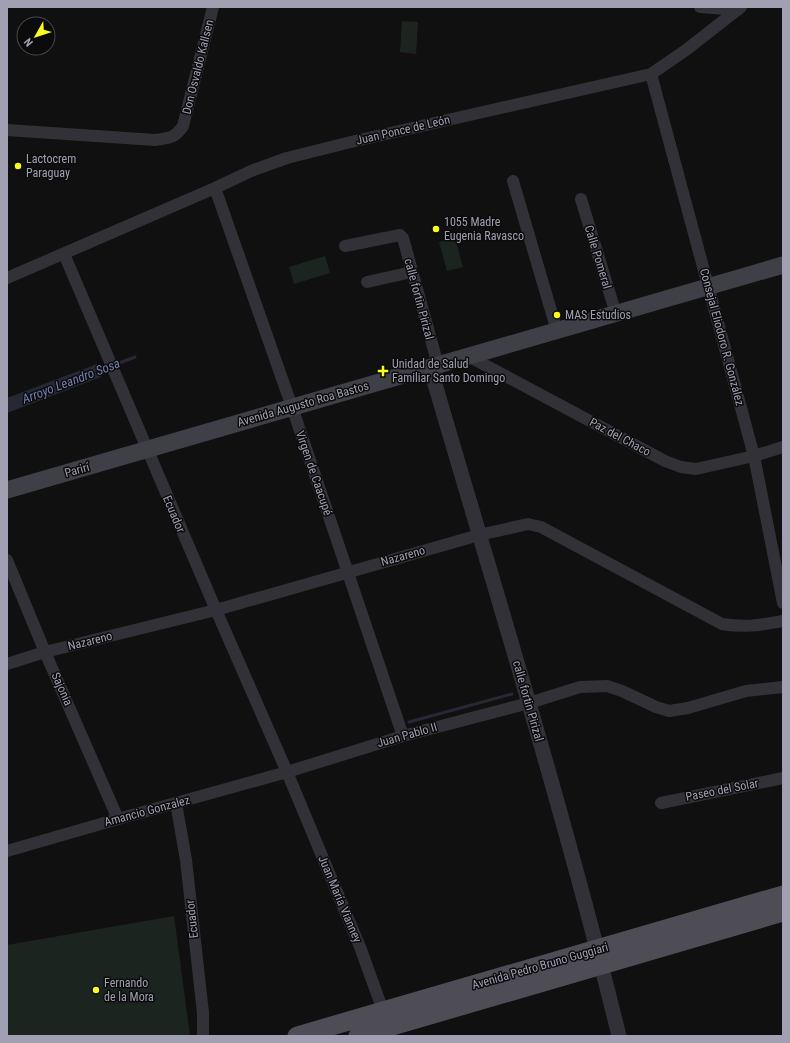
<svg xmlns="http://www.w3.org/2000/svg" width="790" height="1043" font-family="'Roboto Condensed',sans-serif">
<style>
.green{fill:#1c2420}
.water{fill:#262935}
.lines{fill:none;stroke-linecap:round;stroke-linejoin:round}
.stream{stroke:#262935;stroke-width:3}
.minor{stroke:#323137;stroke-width:12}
.tertiary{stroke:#323137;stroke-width:15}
.secondary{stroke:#3f3f47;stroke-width:17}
.primary{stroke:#4e4d56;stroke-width:19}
.poi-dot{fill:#fbfb1e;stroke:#0b0b0c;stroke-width:1.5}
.labels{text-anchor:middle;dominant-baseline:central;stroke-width:3;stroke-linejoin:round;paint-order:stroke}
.street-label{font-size:12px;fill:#a1a0b3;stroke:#0b0b0c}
.poi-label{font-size:12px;fill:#a1a0b3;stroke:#0b0b0c;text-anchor:start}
.water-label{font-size:13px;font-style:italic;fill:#7480b1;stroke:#0b0b0c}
</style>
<rect width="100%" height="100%" fill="#101011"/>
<path class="green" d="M 402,21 L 418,22 L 416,54 L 400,52 Z
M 455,238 L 463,267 L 447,271 L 439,242 Z
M 325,256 L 330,273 L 294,284 L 289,267 Z
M 174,916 L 190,1036 L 7,1036 L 7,945 Z"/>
<path class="water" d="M 97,364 L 101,377 L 7,413 L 7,398 Z"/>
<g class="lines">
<path class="stream" d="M 114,365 L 135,357
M 97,372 L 108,367
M 409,722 L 512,694"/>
<path class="minor" d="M 700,7 L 738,10
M 651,74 L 754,456 L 783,603
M 7,130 L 155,140 C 169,138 174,139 183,126 L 213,7
M 513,181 L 557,331
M 215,188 L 292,407 L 403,736
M 581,199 L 616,314
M 345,246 L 400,235 L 403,238 L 438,365
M 64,254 L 216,610 L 287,772 L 360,947 L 385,1016
M 7,278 L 215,188 L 251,171 L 287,158 L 355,141 L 651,74 L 686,50 L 741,7
M 367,282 L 412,272
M 468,356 L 665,461 L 681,467 L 696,469 L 754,456 L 783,447
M 7,560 L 45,652 L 118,819
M 7,664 L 45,652 L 216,610 L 479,535 L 528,524 L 541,527 L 722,624 C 746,628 760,625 783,621
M 176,803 L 186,860 L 203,1013 L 203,1036
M 661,803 L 783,778
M 7,851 L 118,819 L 287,772 L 403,736 L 529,703 L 580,687 L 607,686 L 622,691 L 656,707 L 669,711 L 688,708 L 746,691 L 783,687"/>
<path class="tertiary" d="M 430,367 C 495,590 564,811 619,1036"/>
<path class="secondary" d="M 7,490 L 783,265"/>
<path class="primary" d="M 297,1036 L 783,895
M 358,1036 L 783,912"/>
</g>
<g class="poi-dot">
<circle cx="18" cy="166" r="4"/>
<circle cx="436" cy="229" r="4"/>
<circle cx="557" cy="315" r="4"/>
<path d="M381 365h4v4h4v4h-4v4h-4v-4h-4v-4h4z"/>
<circle cx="96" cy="990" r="4"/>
</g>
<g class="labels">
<g class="street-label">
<text transform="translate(198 67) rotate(-76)">Don Osvaldo Kallsen</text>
<text transform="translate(403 130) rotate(-13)">Juan Ponce de León</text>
<text transform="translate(598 257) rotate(73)">Calle Pomeral</text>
<text transform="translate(419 299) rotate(75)">calle fortin Pirizal</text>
<text transform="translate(722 337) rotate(75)">Consejal Eliodoro R. González</text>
<text transform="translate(303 404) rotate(-16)">Avenida Augusto Roa Bastos</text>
<text transform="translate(620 437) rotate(28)">Paz del Chaco</text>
<text transform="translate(77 470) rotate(-16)">Parirí</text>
<text transform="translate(314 473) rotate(71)">Virgen de Caacupé</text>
<text transform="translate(174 514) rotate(67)">Ecuador</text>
<text transform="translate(403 556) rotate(-16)">Nazareno</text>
<text transform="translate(90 641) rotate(-14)">Nazareno</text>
<text transform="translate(62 689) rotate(66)">Sajonia</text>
<text transform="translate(528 701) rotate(74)">calle fortin Pirizal</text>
<text transform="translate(407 735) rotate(-16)">Juan Pablo II</text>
<text transform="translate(722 790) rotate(-11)">Paseo del Solar</text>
<text transform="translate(147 811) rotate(-15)">Amancio Gonzalez</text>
<text transform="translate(340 899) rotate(67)">Juan María Vianney</text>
<text transform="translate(192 919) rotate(-96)">Ecuador</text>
<text transform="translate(540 966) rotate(-16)">Avenida Pedro Bruno Guggiari</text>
</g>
<g class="poi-label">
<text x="26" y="159">Lactocrem<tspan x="26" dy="14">Paraguay</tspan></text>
<text x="444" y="222">1055 Madre<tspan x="444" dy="14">Eugenia Ravasco</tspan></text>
<text x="565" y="315">MAS Estudios</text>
<text x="392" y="364">Unidad de Salud<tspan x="392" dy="14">Familiar Santo Domingo</tspan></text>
<text x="104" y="983">Fernando<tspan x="104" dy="14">de la Mora</tspan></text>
</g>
<g class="water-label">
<text transform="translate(71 381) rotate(-21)">Arroyo Leandro Sosa</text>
</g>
</g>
<rect width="790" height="1043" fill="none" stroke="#a1a0b3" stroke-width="16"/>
<g transform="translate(36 36) rotate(231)"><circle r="19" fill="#0b0b0c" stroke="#47474f"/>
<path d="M0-3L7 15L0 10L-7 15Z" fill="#fbfb1e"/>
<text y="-6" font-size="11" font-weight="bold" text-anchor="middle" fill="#a1a0b3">N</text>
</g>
</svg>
